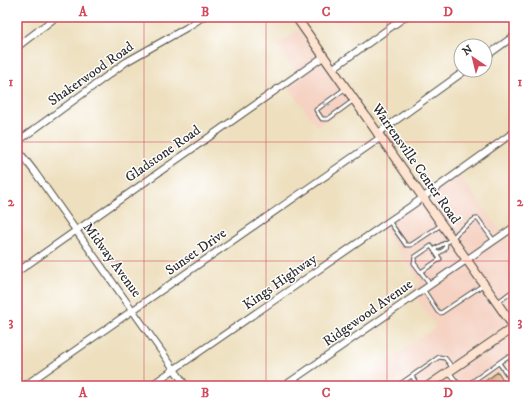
<svg xmlns="http://www.w3.org/2000/svg" width="531" height="403" font-family="'IM FELL DW Pica',serif">
<style>
.built{fill:#f5d2c2}
.building{fill:#d39a5c}
.lines{fill:none;stroke-linecap:round;stroke-linejoin:round}
.service-casing{stroke:#484641;stroke-width:5}
.minor-casing{stroke:#484641;stroke-width:8}
.secondary-casing{stroke:#484641;stroke-width:10}
.primary-casing{stroke:#484641;stroke-width:11}
.service{stroke:#fff;stroke-width:3}
.minor{stroke:#fff;stroke-width:6}
.secondary{stroke:#fee3d1;stroke-width:8}
.primary{stroke:#fcba8d;stroke-width:9}
.oneway{stroke:#a0a0a0}
.grid{fill:none;stroke:#d1495b;stroke-width:1;stroke-opacity:0.55}
.labels{text-anchor:middle;dominant-baseline:central;stroke-width:3;stroke-linejoin:round;paint-order:stroke}
.street-label{font-size:14px;fill:#2b2b2b;stroke:#fff}
.neatline{fill:none;stroke:#d1495b;stroke-width:1.5}
.grid-label{font-size:13px;text-anchor:middle;font-weight:bold;fill:#d1495b}
</style>
<rect width="100%" height="100%" fill="#fff"/>
<filter id="ink" filterUnits="userSpaceOnUse"><feTurbulence type="fractalNoise" baseFrequency=".025" numOctaves="2"/><feDisplacementMap in="SourceGraphic" scale="8" xChannelSelector="R" yChannelSelector="G"/><feConvolveMatrix kernelMatrix="1 2 1 2 8 2 1 2 1" color-interpolation-filters="sRGB"/></filter>
<filter id="wash" filterUnits="userSpaceOnUse"><feTurbulence type="fractalNoise" baseFrequency=".012" numOctaves="4" result="noise"/><feDisplacementMap in="SourceGraphic" scale="16" xChannelSelector="R" yChannelSelector="G"/><feGaussianBlur stdDeviation="0.9" result="paint"/><feColorMatrix in="noise" values="0 0 0 0 0 0 0 0 0 0 0 0 0 0 0 0 0 1.4 0 .05"/><feComposite in="paint" operator="in"/></filter>
<g filter="url(#wash)">
<rect width="100%" height="100%" fill="#eee0bf"/>
<path class="built" d="M 302,27 L 355,102 L 317,127 L 286,83 L 298,75 L 277,45 Z
M 458,173 L 514,249 L 514,386 L 351,386 L 436,327 L 411,290 L 421,283 L 381,226 Z"/>
<g id="blocks">
<path class="building" d="M 498,372 L 507,386 L 478,386 Z"/>
</g>
</g>
<g filter="url(#ink)">
<use href="#blocks" fill-opacity="0" stroke="#484641" stroke-width="1"/>
<g class="lines">
<g class="service-casing">
<path id="service" d="M 346,88 L 316,110 L 322,119 L 328,119 L 354,100
M 389,221 L 406,245 L 411,245 L 441,225
M 435,252 L 436,248 L 452,239 L 458,232 L 475,219 L 478,219 L 494,241
M 435,252 L 439,253 L 445,249 L 446,244
M 421,272 L 440,259 L 431,246 L 415,257 L 414,263 L 430,284
M 423,289 L 438,312 L 441,313 L 483,285
M 497,303 L 510,293 L 514,294
M 499,363 L 514,384
M 449,372 L 460,386
M 412,376 L 418,386
M 392,386 L 400,384 L 439,357 L 445,358 L 452,367
M 466,386 L 507,357 L 509,357 L 514,363"/>
</g>
<g class="minor-casing">
<path id="minor" d="M 17,47 L 56,17
M 485,57 L 514,36
M 332,69 L 405,17
M 377,134 L 466,70
M 17,142 L 126,62 L 186,28 L 203,17
M 17,149 L 34,171 L 186,386
M 17,272 L 323,57
M 24,386 L 380,138
M 150,386 L 414,204 L 514,132
M 284,386 L 514,227"/>
</g>
<g class="secondary-casing">
<path id="secondary" d="M 296,17 L 514,327 L 428,386"/>
</g>
<g class="primary-casing">
<path id="primary" d="M 514,327 L 514,328"/>
</g>
<use href="#service" class="service"/>
<use href="#minor" class="minor"/>
<use href="#secondary" class="secondary"/>
<use href="#primary" class="primary"/>
</g>
<defs><path id="oneway-chevron" d="M-2-3.5L2.5 0L-2 3.5" fill="none" stroke-width="1.6" stroke-linecap="round" stroke-linejoin="round"/></defs>
<use class="oneway" href="#oneway-chevron" transform="translate(326 103) rotate(144)"/>
</g>
<path class="grid" d="M 144,17 L 144,386M 266,17 L 266,386M 387,17 L 387,386M 17,142 L 514,142M 17,261 L 514,261"/>
<g class="labels">
<g class="street-label">
<text transform="translate(91 74) rotate(-35)">Shakerwood Road</text>
<text transform="translate(163 154) rotate(-35)">Gladstone Road</text>
<text transform="translate(416 164) rotate(55)">Warrensville Center Road</text>
<text transform="translate(196 252) rotate(-35)">Sunset Drive</text>
<text transform="translate(112 260) rotate(54)">Midway Avenue</text>
<text transform="translate(280 282) rotate(-35)">Kings Highway</text>
<text transform="translate(368 313) rotate(-35)">Ridgewood Avenue</text>
</g>
</g>
<rect width="531" height="403" fill="none" stroke="#fff" stroke-width="44"/>
<g transform="translate(473 58) rotate(325)"><circle r="19" fill="#ffffff" stroke="#aaaaaa"/>
<path d="M0-3L7 15L0 10L-7 15Z" fill="#d1495b"/>
<text y="-6" font-size="11" font-weight="bold" text-anchor="middle" fill="#2b2b2b">N</text>
</g>
<rect x="22" y="22" width="487" height="359" class="neatline"/>
<g class="grid-label">
<text x="83" y="16">A</text>
<text x="205" y="16">B</text>
<text x="326" y="16">C</text>
<text x="448" y="16">D</text>
<text x="11" y="86">1</text>
<text x="520" y="86">1</text>
<text x="11" y="206">2</text>
<text x="520" y="206">2</text>
<text x="11" y="326">3</text>
<text x="520" y="326">3</text>
<text x="83" y="397">A</text>
<text x="205" y="397">B</text>
<text x="326" y="397">C</text>
<text x="448" y="397">D</text>
</g>
</svg>
